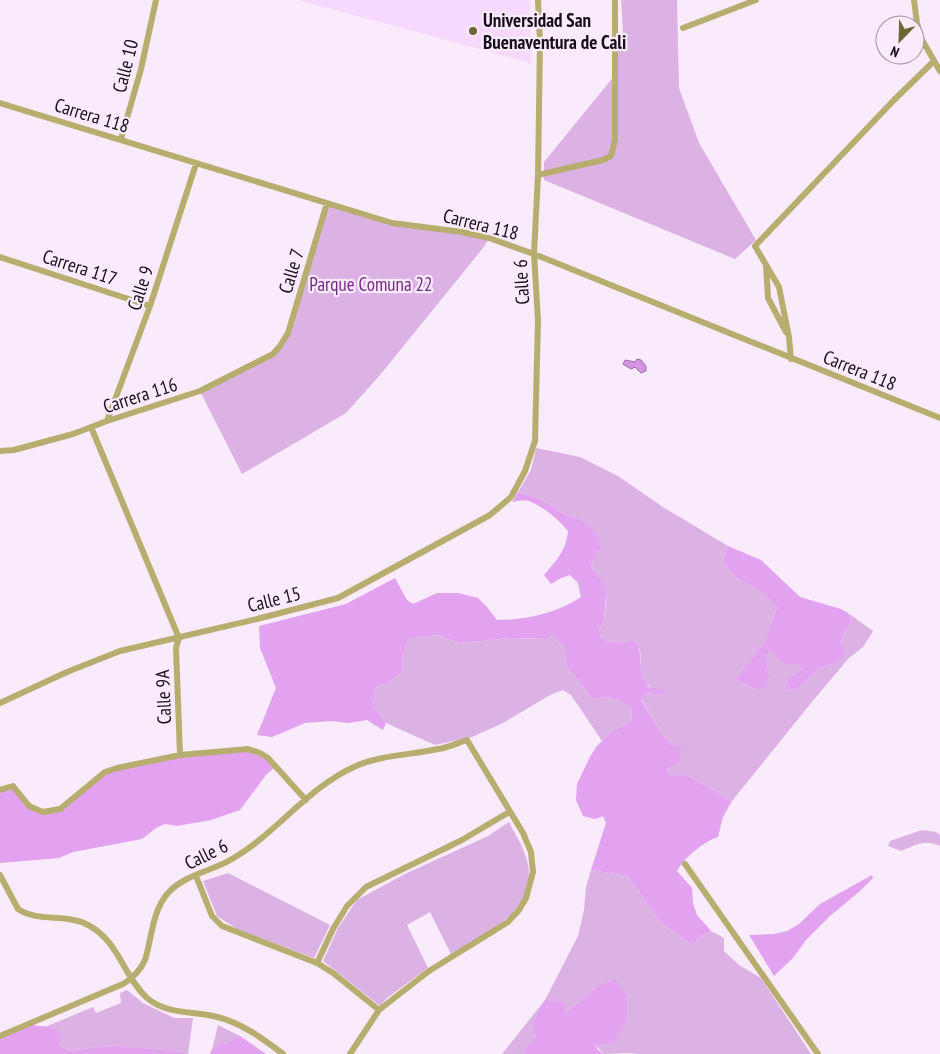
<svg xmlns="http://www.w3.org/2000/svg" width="940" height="1054" font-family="'PT Sans Narrow',sans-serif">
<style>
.built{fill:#f8d9fe}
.green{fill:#dcb2e5}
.forest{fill:#e2a2f0}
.water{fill:#d495e2;stroke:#9b6ca6}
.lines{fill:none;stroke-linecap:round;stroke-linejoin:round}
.minor{stroke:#b6ad6e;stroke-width:6}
.poi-dot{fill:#6e6734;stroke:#f9eafc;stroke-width:2}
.labels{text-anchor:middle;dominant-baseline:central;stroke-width:4.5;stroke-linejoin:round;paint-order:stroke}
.poi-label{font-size:19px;font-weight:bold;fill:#170e19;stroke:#f9eafc;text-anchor:start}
.street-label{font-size:19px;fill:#170e19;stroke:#f9eafc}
.park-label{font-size:19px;fill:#752a85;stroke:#f9eafc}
</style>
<rect width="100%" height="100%" fill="#f9eafc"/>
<path class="built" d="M 298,0 L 530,0 L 531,63 Z"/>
<path class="green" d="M 621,0 L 677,0 L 679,88 L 699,143 L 756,240 L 735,259 L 544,180 L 544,162 L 615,75 L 614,46 L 624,45 Z
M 327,203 L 392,223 L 489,238 L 483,248 L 380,375 L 346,413 L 242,474 L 200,391 L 273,354 L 285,339 Z
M 536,448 L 580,457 L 618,476 L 663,507 L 728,546 L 722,562 L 737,578 L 765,593 L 777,607 L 764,643 L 736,680 L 746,684 L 757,691 L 769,675 L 766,656 L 771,649 L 797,664 L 802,669 L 788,679 L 784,691 L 798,688 L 820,668 L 837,662 L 844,633 L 852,623 L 848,613 L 873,631 L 863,647 L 849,658 L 811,703 L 732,801 L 689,776 L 670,774 L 667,767 L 682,747 L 672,745 L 660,731 L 641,699 L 646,693 L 663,695 C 633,678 645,673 639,645 L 632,640 C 619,644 601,647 599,629 L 604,622 L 607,591 L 602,580 L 591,567 L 593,560 L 602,546 L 577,517 L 566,515 L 541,499 L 518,492 L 531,470 Z
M 437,635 L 460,643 L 511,638 L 548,639 L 553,635 L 564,648 L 567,667 L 593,699 C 610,696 619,697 632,708 L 631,721 L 611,732 L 602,741 L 571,695 L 563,690 L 550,695 L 503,723 L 472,737 L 435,745 L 386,723 L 373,706 L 375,688 L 391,681 L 403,670 L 402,660 L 408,639 Z
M 509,822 C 517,838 530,857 529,876 C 527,917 482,936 451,954 L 430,912 L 407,925 L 428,968 L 387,998 L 380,1006 L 323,961 L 338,928 L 357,900 L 405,874 L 488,836 Z
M 922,830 L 936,832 L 940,835 L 940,846 C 923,839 917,845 901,851 L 888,846 L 890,841 Z
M 591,870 L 627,876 L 661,923 L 693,945 L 699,938 L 711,931 L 724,938 L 724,951 L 739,965 L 761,978 L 811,1054 L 638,1054 C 627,1052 616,1054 604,1054 L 595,1045 L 599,1044 L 598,986 L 565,1013 L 536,1034 L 522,1054 L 502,1054 L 545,1000 L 578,936 L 584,910 L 586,887 Z
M 228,873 L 330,925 L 314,958 L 237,929 L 217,916 L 203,881 Z
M 127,990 L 143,1003 L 174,1018 L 193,1018 L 188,1054 L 183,1054 L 183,1052 L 123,1046 L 95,1047 L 71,1051 L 59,1045 L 50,1027 L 45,1027 L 93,1007 L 96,1013 L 121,1003 L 120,993 Z
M 218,1025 L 240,1036 L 212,1050 Z"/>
<path class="forest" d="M 518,492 L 541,499 L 566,515 L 577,517 L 593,530 L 602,546 L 593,560 L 591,567 L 602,580 L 607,591 L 605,606 L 604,622 L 599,629 C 601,647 619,644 632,640 L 639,645 L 642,676 L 649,687 L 665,690 L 663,695 L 646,693 L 641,700 L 660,731 L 672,745 L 682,746 L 679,763 L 667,768 L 670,774 L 689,776 L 732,801 L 723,817 L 718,837 C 703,842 685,857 677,871 L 692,888 L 693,903 L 697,915 L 711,931 L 699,938 L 693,945 L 661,923 L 627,876 L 591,870 L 606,823 L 603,816 L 595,819 L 583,816 L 576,800 L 577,784 L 590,757 L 596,747 L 611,732 L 631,721 L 632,709 C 619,697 610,696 593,699 L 567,667 L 564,648 L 553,635 L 548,639 L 511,638 L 460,643 L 437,635 L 408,639 L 402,660 L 403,670 L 391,681 L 375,688 L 373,706 L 386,723 L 383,730 L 367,720 L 348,723 L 332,721 L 305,723 L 272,737 L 257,735 L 276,688 L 260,648 L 259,626 L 346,604 L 395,578 L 407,600 L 413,604 L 437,593 L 458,593 L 478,598 L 487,607 L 497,620 C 526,620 557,613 581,597 L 578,583 L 570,575 L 561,578 L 551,584 L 544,575 C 557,560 566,551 568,531 C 558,519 544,507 529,501 C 524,500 517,501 512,502 Z
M 728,546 L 761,560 L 800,597 L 841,609 L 848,613 L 852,623 L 844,633 L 841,643 L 846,652 L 838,662 L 820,668 L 798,688 L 784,691 L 788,679 L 802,669 L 797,664 L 784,664 L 775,656 L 771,650 L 766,656 L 769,675 L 766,686 L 757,691 L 746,684 L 735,680 L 764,643 L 777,607 L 764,593 L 737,578 L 722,562 Z
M 248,749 L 276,766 L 266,775 L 240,810 L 211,820 L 177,826 L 165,824 L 156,828 L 142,839 L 73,852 L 59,858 L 0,863 L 0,790 L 13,786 L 29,806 L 43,812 L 60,808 L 105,772 L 180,755 Z
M 872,875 L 873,878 L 860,891 L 830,916 L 806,940 L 793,958 L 774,976 L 749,935 L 774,934 L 787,931 L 799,924 L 820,904 Z
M 615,980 L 627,996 L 627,1020 L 613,1043 L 595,1045 L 598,1050 L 604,1054 L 522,1054 L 536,1034 L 533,1024 L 545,1000 L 565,1003 L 565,1013 L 598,986 Z
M 32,1025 L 50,1027 L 61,1032 L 59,1045 L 71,1051 L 95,1047 L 123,1046 L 184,1052 L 183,1054 L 0,1054 L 0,1039 Z
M 240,1036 L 266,1054 L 210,1054 L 211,1050 Z"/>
<path class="water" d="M 637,359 L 641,360 L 646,366 L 646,371 L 641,373 L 635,367 L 631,369 L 623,364 L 625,360 L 635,362 Z"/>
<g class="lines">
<path class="minor" d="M 914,0 L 917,23 L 921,38 L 940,71
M 683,28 L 756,0
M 0,103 L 392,223 L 462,232 L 489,238 L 534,254 L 940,418
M 121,139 L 141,69 L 156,0
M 538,175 L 603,160 L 611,156 L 615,140 L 615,0
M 0,257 L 150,306
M 766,265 L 768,298 L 786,332
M 791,359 L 789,337 L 779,287 L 755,246 L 894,100 L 934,61
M 107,421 L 150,306 L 196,164
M 91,427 L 179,638
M 0,451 L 14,450 L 73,434 L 107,421 L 200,391 L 273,354 L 280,346 L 288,333 L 327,203
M 179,638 L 176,648 L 180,755
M 0,703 L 67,672 L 120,651 L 257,619 L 338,598 L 490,515 L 511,497 L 525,471 L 535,441 L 538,320 L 534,254 L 538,175 L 540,42 L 538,0
M 0,790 L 13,786 L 29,806 L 43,812 L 60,809 L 105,772 L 117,768 L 180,755 L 248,749 L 260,753 L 268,758 L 306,800
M 685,864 L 818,1054
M 0,875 L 18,909 C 39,923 66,913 88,925 C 119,941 123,976 147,998 C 166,1014 190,1011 213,1016 C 239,1021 262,1038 283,1054
M 196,876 L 212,916 L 222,926 L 317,963 L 333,973 L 379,1010
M 317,963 L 333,929 L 347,906 L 366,887 L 462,840 L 509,812
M 0,1036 L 123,984 C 133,978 140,971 145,960 C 152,938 152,911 168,893 C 184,875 212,871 232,859 C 277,833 308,787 356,766 C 381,755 411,755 438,749 C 448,748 457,743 467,740 L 523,833 L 531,852 L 533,872 L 526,898 L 519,910 L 508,922 L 429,971 L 379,1010 L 350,1054"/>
</g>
<circle class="poi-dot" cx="473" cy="31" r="5"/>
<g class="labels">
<g class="poi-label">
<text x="483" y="20">Universidad San<tspan x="483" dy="22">Buenaventura de Cali</tspan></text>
</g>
<g class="street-label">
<text transform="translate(125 66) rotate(-76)">Calle 10</text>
<text transform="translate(92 115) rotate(17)">Carrera 118</text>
<text transform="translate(481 224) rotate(14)">Carrera 118</text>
<text transform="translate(80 267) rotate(18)">Carrera 117</text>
<text transform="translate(291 271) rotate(-73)">Calle 7</text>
<text transform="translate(521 282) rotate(-93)">Calle 6</text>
<text transform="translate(140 288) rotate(-72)">Calle 9</text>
<text transform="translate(860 370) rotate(22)">Carrera 118</text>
<text transform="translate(140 395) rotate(-18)">Carrera 116</text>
<text transform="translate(274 599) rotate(-14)">Calle 15</text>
<text transform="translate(163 697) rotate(-92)">Calle 9A</text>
<text transform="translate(206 854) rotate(-26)">Calle 6</text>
</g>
<g class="park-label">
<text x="371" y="284">Parque Comuna 22</text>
</g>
</g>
<g transform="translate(900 40) rotate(203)"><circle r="24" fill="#f9eafc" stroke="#9f92a1"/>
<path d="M0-4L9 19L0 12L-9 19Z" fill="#6e6734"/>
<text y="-8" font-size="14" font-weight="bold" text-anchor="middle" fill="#170e19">N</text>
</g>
</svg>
